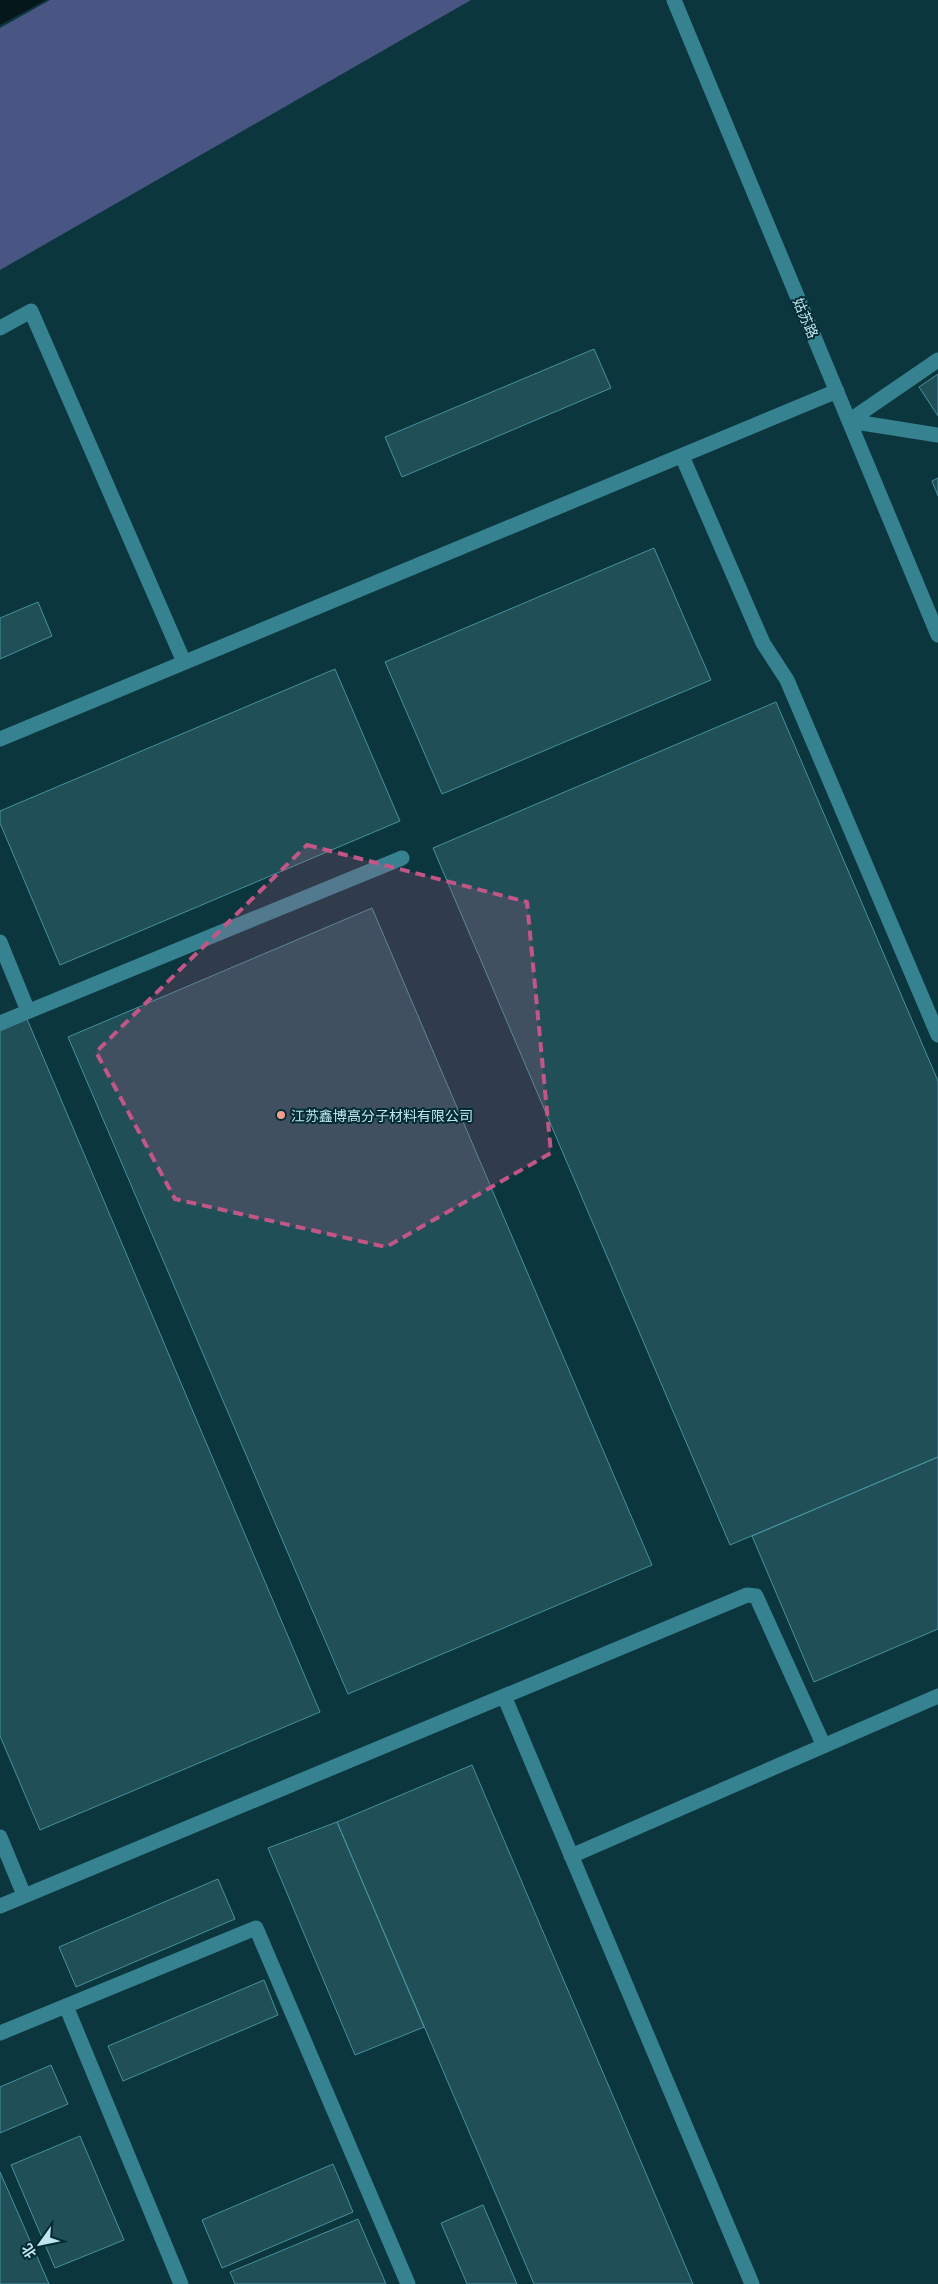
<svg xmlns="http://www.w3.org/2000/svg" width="938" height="2284" font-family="'PT Serif','Noto Sans SC',serif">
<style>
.green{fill:#495684}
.water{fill:#05171b}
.building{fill:#214f58;stroke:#46919f}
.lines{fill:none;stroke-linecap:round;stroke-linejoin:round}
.minor{stroke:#368290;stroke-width:15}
.marked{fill:#c25687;fill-opacity:0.2;stroke:#c25687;stroke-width:4;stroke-dasharray:10 6;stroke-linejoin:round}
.poi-dot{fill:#f49d8c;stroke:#012c33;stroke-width:2}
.labels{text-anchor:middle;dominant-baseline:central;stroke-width:4;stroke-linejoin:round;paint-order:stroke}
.street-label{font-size:14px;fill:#c2e6ed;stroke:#012c33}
.poi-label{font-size:14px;fill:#c2e6ed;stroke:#012c33;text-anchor:start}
</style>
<rect width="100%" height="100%" fill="#0c363d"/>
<path class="green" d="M 50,0 L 471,0 L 0,270 L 0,28 Z"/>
<path class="water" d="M 0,0 L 46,0 L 0,25 Z"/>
<path class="building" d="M 594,349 L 611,388 L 402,477 L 385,437 Z
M 938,374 L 938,416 L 919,387 Z
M 938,478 L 938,496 L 932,481 Z
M 654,548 L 711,680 L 442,794 L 385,662 Z
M 38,602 L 52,636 L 0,659 L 0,618 Z
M 335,669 L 400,821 L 60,965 L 0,823 L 0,811 Z
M 776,702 L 938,1081 L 938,1457 L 730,1545 L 433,848 Z
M 372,908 L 652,1565 L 348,1694 L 68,1037 Z
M 27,1019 L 320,1712 L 40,1830 L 0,1736 L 0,1031 Z
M 938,1457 L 938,1629 L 814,1682 L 752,1536 Z
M 472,1765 L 693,2284 L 534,2284 L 337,1822 Z
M 337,1822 L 424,2027 L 355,2055 L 268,1848 Z
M 218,1879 L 235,1919 L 76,1987 L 59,1947 Z
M 264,1980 L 278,2015 L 123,2081 L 108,2046 Z
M 51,2065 L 68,2104 L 0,2133 L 0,2087 Z
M 80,2136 L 124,2240 L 55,2268 L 11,2165 Z
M 333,2164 L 353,2212 L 222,2268 L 202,2220 Z
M 0,2172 L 49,2284 L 0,2284 Z
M 483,2205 L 517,2284 L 467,2284 L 441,2223 Z
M 358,2219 L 386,2284 L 235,2284 L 230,2272 Z"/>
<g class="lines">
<path class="minor" d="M 674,0 L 938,635
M 0,328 L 31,311 L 184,662
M 849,421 L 938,360
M 849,421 L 938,435
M 682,456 L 763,643 L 787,680 L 938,1035
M 0,739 L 837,391
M 0,942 L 28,1011
M 0,1023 L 402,858
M 504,1696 L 752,2284
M 0,1837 L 24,1895
M 571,1856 L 938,1696
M 0,1906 L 747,1595 L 756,1596 L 824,1746
M 66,2006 L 181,2284
M 0,2033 L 256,1928 L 408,2284"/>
</g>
<path class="marked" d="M 307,845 L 527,902 L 551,1153 L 386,1247 L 175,1199 L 96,1052 Z"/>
<circle class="poi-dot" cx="281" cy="1115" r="5"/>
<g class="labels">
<g class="street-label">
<text transform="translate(806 318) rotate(67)">姑苏路</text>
</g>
<g class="poi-label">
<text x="291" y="1115">江苏鑫博高分子材料有限公司</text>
</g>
</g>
<g transform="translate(40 2244) rotate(237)" stroke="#012c33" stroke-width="4" paint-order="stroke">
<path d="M0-4L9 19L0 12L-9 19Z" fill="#c2e6ed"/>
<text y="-8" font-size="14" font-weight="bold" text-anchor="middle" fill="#c2e6ed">北</text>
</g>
</svg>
